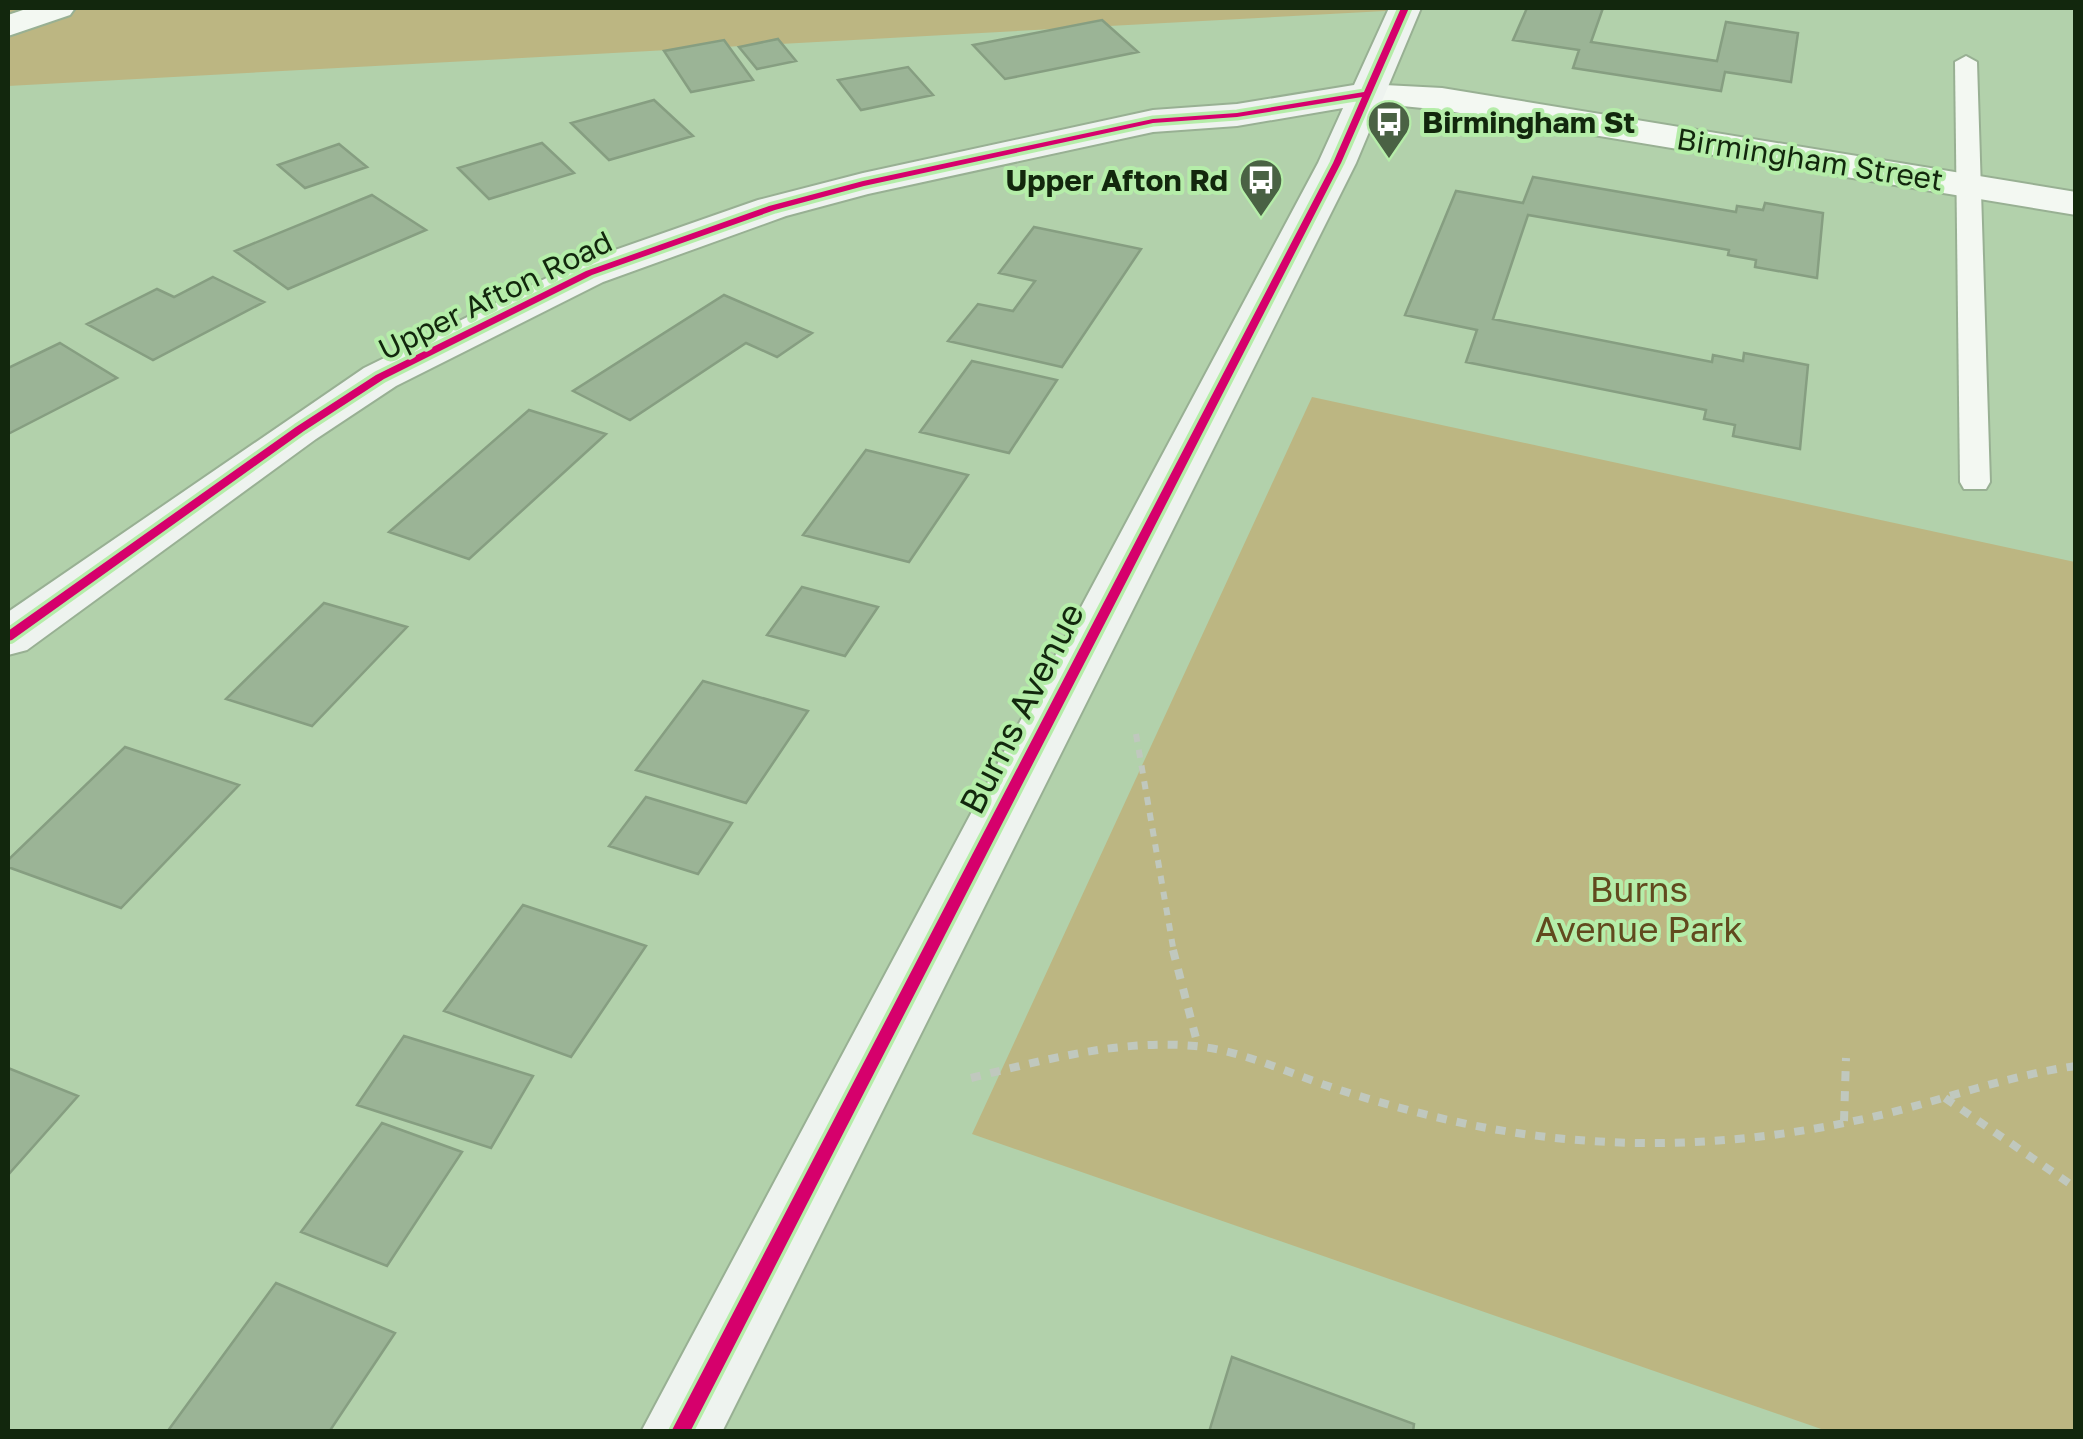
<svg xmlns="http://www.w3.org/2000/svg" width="2083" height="1439" font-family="'Golos Text',sans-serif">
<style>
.green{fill:#bcb682}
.building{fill:#9bb496;stroke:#869e81;stroke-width:2.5}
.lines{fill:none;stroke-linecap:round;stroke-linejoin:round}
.lane-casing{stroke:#98b093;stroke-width:4}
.street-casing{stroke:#98b093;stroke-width:4}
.secondary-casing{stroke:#98b093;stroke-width:4}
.path-far1{stroke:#c0c8be;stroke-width:6;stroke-dasharray:8 8;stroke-linecap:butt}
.path{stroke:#c0c8be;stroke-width:8;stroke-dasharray:10 10;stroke-linecap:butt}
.lane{fill:#f3f8f2;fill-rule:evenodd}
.street{fill:#f3f8f2;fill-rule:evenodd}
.secondary{fill:#eef3ef;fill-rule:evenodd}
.cycleway-casing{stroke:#b5eda9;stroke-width:7}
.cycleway{fill:#d6006c;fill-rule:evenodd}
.labels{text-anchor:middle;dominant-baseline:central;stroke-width:8;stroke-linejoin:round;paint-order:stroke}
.far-poi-label{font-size:30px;font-weight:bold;fill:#12270d;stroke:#b5eda9;text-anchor:start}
.far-street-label{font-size:30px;fill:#12270d;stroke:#b5eda9}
.street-label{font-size:35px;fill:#12270d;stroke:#b5eda9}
.park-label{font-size:35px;fill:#61491e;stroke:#b5eda9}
</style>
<rect width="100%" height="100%" fill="#b2d1ab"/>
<path class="green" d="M 8,8 L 1440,8 L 8,86 Z
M 1312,397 L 2075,562 L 2075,1431 L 1827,1431 L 972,1134 Z"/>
<path class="building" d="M 1527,8 L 1603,8 L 1591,42 L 1717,61 L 1726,22 L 1798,33 L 1791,82 L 1725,72 L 1721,91 L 1573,68 L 1579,50 L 1513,40 Z
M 1102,20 L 1138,52 L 1005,79 L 973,45 Z
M 778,39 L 796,61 L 757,69 L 739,47 Z
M 724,40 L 753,80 L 691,92 L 664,51 Z
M 908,67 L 933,95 L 861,110 L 838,80 Z
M 654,100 L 693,136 L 609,160 L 571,123 Z
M 542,143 L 574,173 L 489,199 L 458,168 Z
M 339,144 L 367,167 L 305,188 L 278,165 Z
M 1533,177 L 1736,212 L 1737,206 L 1763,210 L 1765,203 L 1823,213 L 1817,278 L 1755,267 L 1756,260 L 1728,255 L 1729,250 L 1528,215 L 1493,319 L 1712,362 L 1713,355 L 1743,361 L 1744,353 L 1808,365 L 1800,449 L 1733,436 L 1735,425 L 1704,419 L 1706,410 L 1466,362 L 1477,330 L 1405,315 L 1456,191 L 1523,203 Z
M 372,195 L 426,230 L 288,289 L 235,251 Z
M 1034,227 L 1141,249 L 1062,367 L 948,341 L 978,304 L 1013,311 L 1035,281 L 999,273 Z
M 213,277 L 264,302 L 153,360 L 87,324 L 157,289 L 174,297 Z
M 724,295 L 812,333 L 777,357 L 746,343 L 630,420 L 573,391 Z
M 60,343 L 117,378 L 8,434 L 8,368 Z
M 972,361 L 1057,380 L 1009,453 L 920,432 Z
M 529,410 L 606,434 L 469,559 L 389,532 Z
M 866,450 L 968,475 L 909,562 L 803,535 Z
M 802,587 L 878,607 L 845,656 L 767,635 Z
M 324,603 L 407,627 L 312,726 L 226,699 Z
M 703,681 L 808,711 L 746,803 L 636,770 Z
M 125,747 L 239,785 L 121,908 L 8,867 L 8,860 Z
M 646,797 L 732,823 L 698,874 L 609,846 Z
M 523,905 L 646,946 L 571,1057 L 444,1011 Z
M 404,1036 L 533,1076 L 491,1148 L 357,1105 Z
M 8,1068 L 78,1096 L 8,1175 Z
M 382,1123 L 462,1152 L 387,1266 L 301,1232 Z
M 276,1283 L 395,1333 L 329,1432 L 167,1432 Z
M 1232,1357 L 1414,1424 L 1413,1432 L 1209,1432 Z"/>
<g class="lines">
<g class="lane-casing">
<path id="lane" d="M 1966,56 L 1977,62 L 1990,482 L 1986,489 L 1964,489 L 1960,482 L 1955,62 Z"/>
</g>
<g class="street-casing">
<path id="street" d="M 29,8 L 75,8 L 70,15 L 8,36 L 8,15 Z
M 1365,84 L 1442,88 L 2076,192 L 2076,215 L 1442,110 L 1353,101 L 1348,94 L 1353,87 Z"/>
</g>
<g class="secondary-casing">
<path id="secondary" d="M 1389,8 L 1421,8 L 1356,163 L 722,1432 L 641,1432 L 1318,163 L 1343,108 L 1237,126 L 1153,132 L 868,194 L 786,216 L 603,282 L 396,386 L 316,439 L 27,650 L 8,655 L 8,612 L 364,368 L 575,264 L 758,200 L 863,173 L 1153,110 L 1237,104 L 1354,85 Z"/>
</g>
<path class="path-far1" d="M 1136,734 L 1174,953"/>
<path class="path" d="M 1173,950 L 1198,1046
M 971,1078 C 1044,1060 1120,1039 1195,1046 C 1245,1051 1292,1075 1340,1090 C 1421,1116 1506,1136 1592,1141 C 1690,1148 1790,1137 1885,1114 C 1949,1098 2010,1075 2076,1066
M 1945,1098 L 2076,1188
M 1844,1121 L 1846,1058"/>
<use href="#lane" class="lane"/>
<use href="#street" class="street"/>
<use href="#secondary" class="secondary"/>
<g class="cycleway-casing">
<path id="cycleway" d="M 1401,8 L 1409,8 L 1341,163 L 690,1432 L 671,1432 L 1333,163 L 1362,97 L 1237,117 L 1153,123 L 864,186 L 775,210 L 592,275 L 384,379 L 304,431 L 12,640 L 8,641 L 8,631 L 296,427 L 376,375 L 586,271 L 769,206 L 863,181 L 1153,119 L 1237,113 L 1364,92 Z"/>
</g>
<use href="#cycleway" class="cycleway"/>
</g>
<defs>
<g id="bus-pin" transform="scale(2.25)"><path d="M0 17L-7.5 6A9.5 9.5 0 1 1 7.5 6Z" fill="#4a6244" stroke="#b5eda9"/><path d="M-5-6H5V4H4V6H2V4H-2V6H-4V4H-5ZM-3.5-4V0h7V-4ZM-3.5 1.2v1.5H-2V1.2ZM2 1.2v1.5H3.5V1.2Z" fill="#fff"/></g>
</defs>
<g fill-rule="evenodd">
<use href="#bus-pin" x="1389" y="122"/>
<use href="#bus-pin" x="1261" y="180"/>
</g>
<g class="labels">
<g class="far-poi-label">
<text x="1422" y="122">Birmingham St</text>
<text x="1228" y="180" text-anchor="end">Upper Afton Rd</text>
</g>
<g class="far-street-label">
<text transform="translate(1810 159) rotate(9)">Birmingham Street</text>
<text transform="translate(495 295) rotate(-26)">Upper Afton Road</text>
</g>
<g class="street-label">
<text transform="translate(1021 708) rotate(-63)">Burns Avenue</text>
</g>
<g class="park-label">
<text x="1639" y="889">Burns<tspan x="1639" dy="40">Avenue Park</tspan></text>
</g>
</g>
<rect width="2083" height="1439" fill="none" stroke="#12270d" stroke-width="20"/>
</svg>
